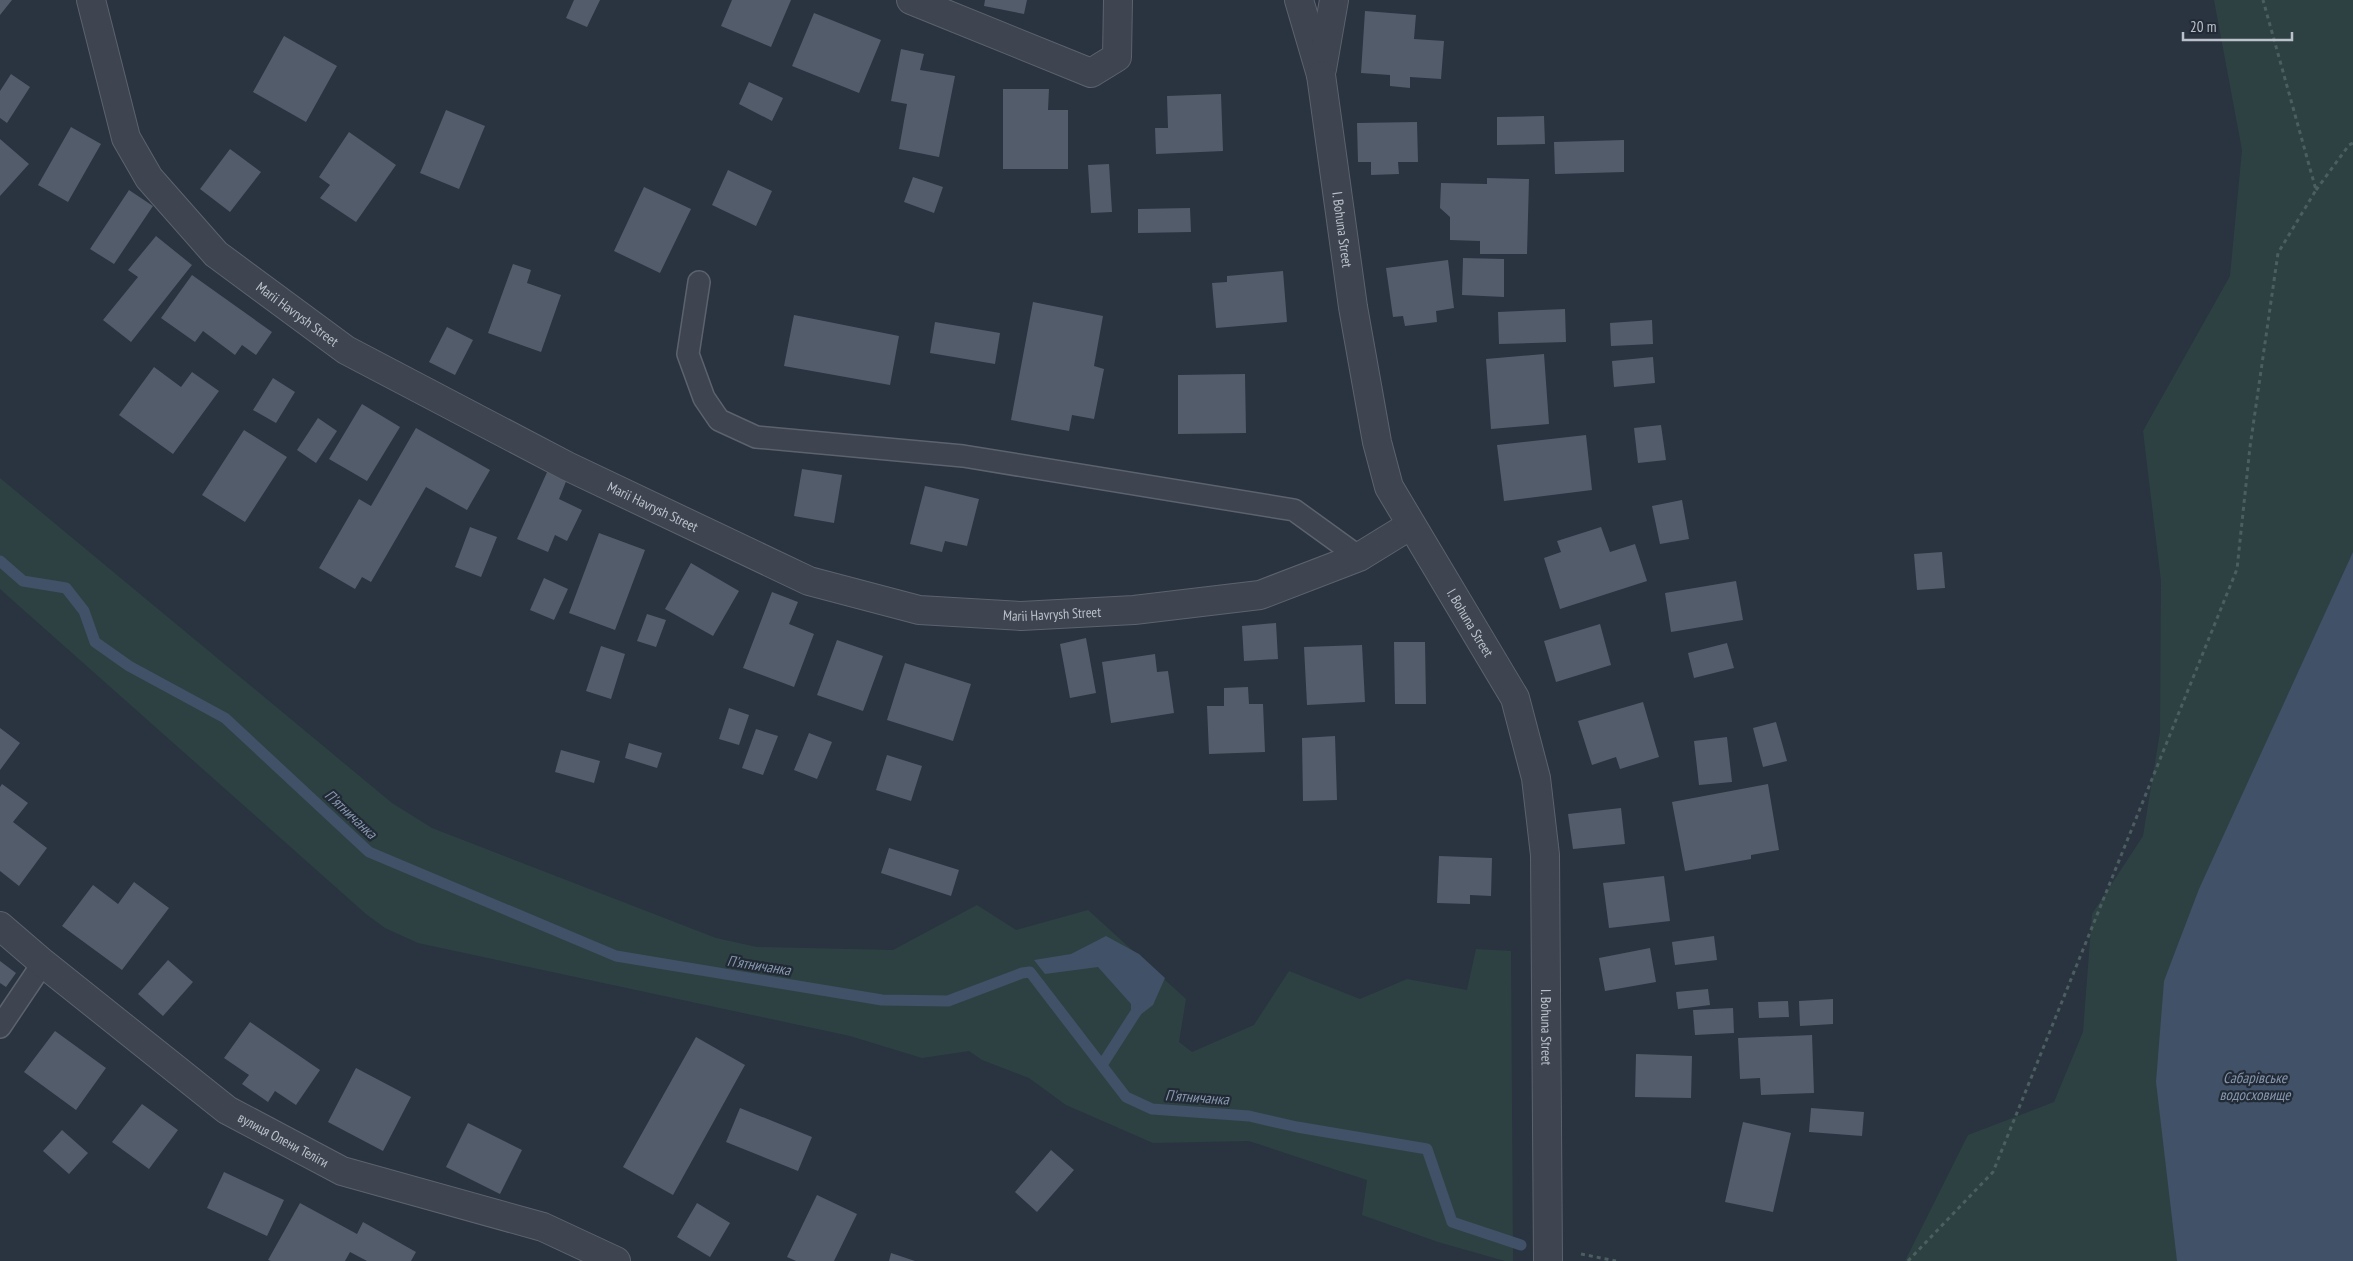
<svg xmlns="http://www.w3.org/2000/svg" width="2353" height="1261" font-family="'PT Sans Narrow',sans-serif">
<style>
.green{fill:#2d4142}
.water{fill:#415167}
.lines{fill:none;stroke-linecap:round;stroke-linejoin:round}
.stream{stroke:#415167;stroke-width:11}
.building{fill:#535c6b}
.service-casing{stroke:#5c636e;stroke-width:24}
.minor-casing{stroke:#5c636e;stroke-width:30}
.tertiary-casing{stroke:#5c636e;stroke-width:30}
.path{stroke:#4c5e60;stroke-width:3;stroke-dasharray:4 4;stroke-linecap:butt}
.service{stroke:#3e4550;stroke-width:21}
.minor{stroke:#3e4550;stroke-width:28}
.tertiary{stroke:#3e4550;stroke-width:28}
.labels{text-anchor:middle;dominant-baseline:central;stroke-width:4.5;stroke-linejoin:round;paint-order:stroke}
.street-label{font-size:14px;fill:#bbc1ca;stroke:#222a36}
.water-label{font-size:15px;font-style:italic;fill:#8697ae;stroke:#222a36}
</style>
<rect width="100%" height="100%" fill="#2a3340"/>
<path class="green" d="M 2214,0 L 2353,0 L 2353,1261 L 1905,1261 L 1968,1135 L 2054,1102 L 2083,1032 L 2092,914 L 2143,836 L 2160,732 L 2161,581 L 2143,431 L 2230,276 L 2242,150 Z
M 0,478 L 392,803 L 432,828 L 716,938 L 757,947 L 893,950 L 977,905 L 1016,930 L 1088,910 L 1186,999 L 1179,1042 L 1192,1052 L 1254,1025 L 1289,971 L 1360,999 L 1407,979 L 1467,990 L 1476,949 L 1511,951 L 1513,1261 L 1505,1261 L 1438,1242 L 1362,1215 L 1367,1180 L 1249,1141 L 1153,1143 L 1066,1105 L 1029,1078 L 982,1060 L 969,1051 L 922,1058 L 850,1036 L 418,943 L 385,928 L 366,914 L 0,589 Z"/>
<path class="water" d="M 2353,552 L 2353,1261 L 2177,1261 L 2156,1082 L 2164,981 L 2199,889 Z
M 1106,936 L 1139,954 L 1165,978 L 1153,1005 L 1131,1022 L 1131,1004 L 1098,967 L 1045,974 L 1034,960 L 1071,954 Z"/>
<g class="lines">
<path class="stream" d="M 0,561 L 23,581 L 66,588 L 84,611 L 95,642 L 129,666 L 225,718 L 369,852 L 616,956 L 882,1000 L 948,1001 L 1022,973 L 1030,972 L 1126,1097 L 1152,1109 L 1249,1116 L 1297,1127 L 1427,1149 L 1452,1222 L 1521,1245
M 1102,1065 L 1138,1009"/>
</g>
<path class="building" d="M 0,0 L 12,0 L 0,15 Z
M 574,0 L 600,0 L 587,27 L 566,18 Z
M 732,0 L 791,0 L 771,47 L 721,26 Z
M 985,0 L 1027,0 L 1024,14 L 984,6 Z
M 1365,11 L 1416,15 L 1414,39 L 1444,41 L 1441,79 L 1410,77 L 1410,88 L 1390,86 L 1390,75 L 1361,73 Z
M 814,13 L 881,40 L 859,93 L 792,66 Z
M 284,36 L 337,66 L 306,122 L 253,92 Z
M 901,49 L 924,54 L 920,70 L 955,76 L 939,157 L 899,149 L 907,104 L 891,101 Z
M 11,74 L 30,87 L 7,123 L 0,118 L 0,91 Z
M 749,82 L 783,98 L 772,121 L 739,104 Z
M 1003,89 L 1049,89 L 1048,110 L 1068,110 L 1068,169 L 1003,169 Z
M 1221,94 L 1223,151 L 1156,154 L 1155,128 L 1168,128 L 1167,96 Z
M 446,110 L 485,126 L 459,189 L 420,173 Z
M 1544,116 L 1545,144 L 1497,145 L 1497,117 Z
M 1417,122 L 1418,162 L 1398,162 L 1399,174 L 1371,175 L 1371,162 L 1358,162 L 1357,123 Z
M 71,127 L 101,144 L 68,202 L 38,185 Z
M 349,132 L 396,165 L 356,222 L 320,198 L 330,185 L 319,177 Z
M 0,139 L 29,164 L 0,196 Z
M 1624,140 L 1624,172 L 1555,174 L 1554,142 Z
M 230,149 L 261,172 L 230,212 L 200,189 Z
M 1109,164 L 1112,212 L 1091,213 L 1088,165 Z
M 728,170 L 772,191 L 756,226 L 712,205 Z
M 913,177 L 943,187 L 934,213 L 904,202 Z
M 1487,178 L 1529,179 L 1527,254 L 1480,254 L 1480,241 L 1450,240 L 1450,217 L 1440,208 L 1441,183 L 1487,184 Z
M 644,187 L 691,209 L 660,273 L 614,251 Z
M 129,190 L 153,206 L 114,264 L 90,249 Z
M 1190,208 L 1191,232 L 1138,233 L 1138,209 Z
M 156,236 L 192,265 L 131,342 L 103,320 L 138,277 L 128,270 Z
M 1463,258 L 1504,259 L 1504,297 L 1462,295 Z
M 1448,260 L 1454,308 L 1436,311 L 1437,322 L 1405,326 L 1403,316 L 1393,317 L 1386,268 Z
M 513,264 L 531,270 L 527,283 L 561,295 L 541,352 L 488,333 Z
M 1283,271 L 1287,322 L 1216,328 L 1212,283 L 1227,282 L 1227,276 Z
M 192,275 L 272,332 L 256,355 L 242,345 L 235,355 L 203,331 L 195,342 L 161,318 Z
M 1033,302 L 1103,316 L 1094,366 L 1104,369 L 1094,419 L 1072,415 L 1069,431 L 1011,420 Z
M 1565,309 L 1566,342 L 1499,344 L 1498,312 Z
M 794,315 L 899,336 L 890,385 L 784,366 Z
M 1652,320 L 1653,344 L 1611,346 L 1610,323 Z
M 935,322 L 1000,333 L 995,364 L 930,353 Z
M 447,327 L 473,340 L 455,375 L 429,362 Z
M 1544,354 L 1549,424 L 1491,429 L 1486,359 Z
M 1653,357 L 1655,383 L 1614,387 L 1612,361 Z
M 154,367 L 181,387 L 192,372 L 219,391 L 173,454 L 119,415 Z
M 1245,374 L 1246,433 L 1178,434 L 1178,375 Z
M 273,378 L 295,392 L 276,423 L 253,410 Z
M 362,404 L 400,427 L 367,481 L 329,459 Z
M 318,418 L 337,431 L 316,463 L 297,450 Z
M 1661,425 L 1666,460 L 1638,463 L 1634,428 Z
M 416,428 L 490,470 L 467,510 L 426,487 L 371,582 L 362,577 L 355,589 L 319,568 L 359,499 L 371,506 Z
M 244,430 L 287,457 L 245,522 L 202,495 Z
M 1586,435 L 1592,490 L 1504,501 L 1497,445 Z
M 802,469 L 842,475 L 834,523 L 794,516 Z
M 548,470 L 567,479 L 559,499 L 582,510 L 567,541 L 555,535 L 548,552 L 517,539 Z
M 925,486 L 979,499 L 967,546 L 945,541 L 942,552 L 910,544 Z
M 1682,500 L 1689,539 L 1660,544 L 1652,506 Z
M 470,527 L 497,537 L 481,577 L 455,567 Z
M 1601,527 L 1610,552 L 1635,544 L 1647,581 L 1560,609 L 1544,558 L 1561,552 L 1557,541 Z
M 599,533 L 645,550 L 615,630 L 569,613 Z
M 1942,552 L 1945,588 L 1917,590 L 1914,554 Z
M 691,563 L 739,591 L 713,636 L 665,609 Z
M 544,578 L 568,589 L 554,620 L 530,610 Z
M 1736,581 L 1743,620 L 1671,632 L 1665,593 Z
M 772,592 L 798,602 L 789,624 L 814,634 L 794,687 L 743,668 Z
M 647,614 L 666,620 L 656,647 L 637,641 Z
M 1276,623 L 1278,659 L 1244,661 L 1242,626 Z
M 1600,624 L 1611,665 L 1556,682 L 1544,641 Z
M 1086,638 L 1096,693 L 1070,698 L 1060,644 Z
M 837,640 L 883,656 L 863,711 L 817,695 Z
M 1394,642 L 1425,642 L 1426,704 L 1395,704 Z
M 1727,643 L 1734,668 L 1694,678 L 1688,653 Z
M 1362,645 L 1365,702 L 1307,705 L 1304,647 Z
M 601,646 L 625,654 L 611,699 L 586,691 Z
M 1155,654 L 1157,672 L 1168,671 L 1174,713 L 1111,723 L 1102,662 Z
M 905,663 L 971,684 L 953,741 L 887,720 Z
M 1248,687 L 1249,704 L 1263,704 L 1265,752 L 1209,754 L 1207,706 L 1224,706 L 1224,688 Z
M 1643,702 L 1659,757 L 1620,769 L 1616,757 L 1592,765 L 1578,721 Z
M 729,708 L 749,715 L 739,745 L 719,739 Z
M 1776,722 L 1787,761 L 1763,767 L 1753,728 Z
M 0,728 L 20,743 L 0,770 Z
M 756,729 L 778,736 L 763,775 L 742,768 Z
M 809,733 L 832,742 L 817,779 L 794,770 Z
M 1335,736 L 1337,800 L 1303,801 L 1302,738 Z
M 1727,737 L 1732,782 L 1699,785 L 1694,741 Z
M 629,743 L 662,753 L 657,768 L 625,758 Z
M 561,750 L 600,761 L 594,783 L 555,772 Z
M 887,755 L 922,766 L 911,801 L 876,790 Z
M 2,784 L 28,803 L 13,822 L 47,848 L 19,886 L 0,871 L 0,787 Z
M 1768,784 L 1779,850 L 1751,855 L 1751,859 L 1685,871 L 1672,802 Z
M 1621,808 L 1625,844 L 1573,849 L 1568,814 Z
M 889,848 L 959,870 L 951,896 L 881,873 Z
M 1439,856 L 1492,858 L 1491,896 L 1470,895 L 1470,904 L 1437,903 Z
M 1664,876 L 1670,921 L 1609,928 L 1603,883 Z
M 134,882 L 169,908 L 122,970 L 62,926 L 93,885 L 118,904 Z
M 1714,936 L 1717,960 L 1675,965 L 1672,942 Z
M 1650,948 L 1656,982 L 1605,991 L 1599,958 Z
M 168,960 L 193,982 L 163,1016 L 138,994 Z
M 0,961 L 16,973 L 6,987 L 0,983 Z
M 1708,989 L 1710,1005 L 1678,1009 L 1676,992 Z
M 1833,999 L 1833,1024 L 1800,1026 L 1799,1001 Z
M 1788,1001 L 1789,1017 L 1759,1018 L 1758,1002 Z
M 1733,1008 L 1734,1033 L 1695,1035 L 1693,1010 Z
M 250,1022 L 320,1070 L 296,1105 L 275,1091 L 268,1102 L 242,1084 L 249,1075 L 224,1058 Z
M 55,1031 L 106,1068 L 76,1110 L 24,1072 Z
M 1812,1035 L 1814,1093 L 1761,1095 L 1760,1078 L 1740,1079 L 1738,1038 Z
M 696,1037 L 745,1065 L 673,1195 L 623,1167 Z
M 1636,1054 L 1692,1056 L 1691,1098 L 1635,1097 Z
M 356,1068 L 411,1097 L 383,1151 L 328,1122 Z
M 142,1104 L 178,1130 L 149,1169 L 112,1142 Z
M 740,1108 L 812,1137 L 798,1171 L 726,1142 Z
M 1811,1108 L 1864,1112 L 1862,1136 L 1809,1132 Z
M 1743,1122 L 1791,1133 L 1773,1212 L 1725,1202 Z
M 468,1123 L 522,1150 L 500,1194 L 446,1167 Z
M 62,1130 L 88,1153 L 69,1174 L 43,1151 Z
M 1051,1150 L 1074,1170 L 1037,1212 L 1015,1192 Z
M 224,1172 L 284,1200 L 267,1236 L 207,1208 Z
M 817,1195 L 857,1214 L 834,1261 L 796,1261 L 787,1257 Z
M 300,1203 L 357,1234 L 363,1222 L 416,1252 L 411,1261 L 367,1261 L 350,1252 L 345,1261 L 271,1261 L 268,1260 Z
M 697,1203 L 730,1223 L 710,1257 L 677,1237 Z
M 891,1253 L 915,1261 L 889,1261 Z"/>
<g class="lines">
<g class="service-casing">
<path id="service" d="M 699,282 L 688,354 L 704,398 L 719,420 L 756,437 L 963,456 L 1294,510 L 1359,557
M 0,1027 L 43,963"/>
</g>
<g class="minor-casing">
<g id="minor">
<path id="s1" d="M 91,0 L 126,138 L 149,178 L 216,254 L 346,350 L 567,466 L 809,581 L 919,610 L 1021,616 L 1134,610 L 1260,595 L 1359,557 L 1411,525"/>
<path d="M 911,0 L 1091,73 L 1117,57 L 1118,0"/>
<path d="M 1299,0 L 1321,75"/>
<path d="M 1322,69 L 1334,0"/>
<path id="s2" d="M 0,926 L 43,963 L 227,1110 L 342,1171 L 543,1227 L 616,1261"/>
</g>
</g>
<g class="tertiary-casing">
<g id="tertiary">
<path id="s3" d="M 1321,75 L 1353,307 L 1377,442 L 1389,487 L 1515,698 L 1536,778 L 1545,855 L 1548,1261"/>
</g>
</g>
<path class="path" d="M 2316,190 L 2349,145 L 2353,143
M 1581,1254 L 1616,1261
M 1908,1261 L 1993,1172 L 2237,569 L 2250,447 L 2278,253 L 2316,190 L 2263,0"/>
<use href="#service" class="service"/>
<use href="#minor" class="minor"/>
<use href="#tertiary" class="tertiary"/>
</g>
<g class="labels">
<g class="street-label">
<text stroke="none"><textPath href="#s3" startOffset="156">I. Bohuna Street</textPath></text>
<text stroke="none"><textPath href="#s1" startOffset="391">Marii Havrysh Street</textPath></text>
<text stroke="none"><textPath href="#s1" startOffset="796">Marii Havrysh Street</textPath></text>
<text stroke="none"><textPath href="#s1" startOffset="1216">Marii Havrysh Street</textPath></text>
<text stroke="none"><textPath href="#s3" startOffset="576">I. Bohuna Street</textPath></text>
<text stroke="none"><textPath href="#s3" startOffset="996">I. Bohuna Street</textPath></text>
<text stroke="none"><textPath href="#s2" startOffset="356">вулиця Олени Теліги</textPath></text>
</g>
<g class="water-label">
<text transform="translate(351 814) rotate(43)">П'ятничанка</text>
<text transform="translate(759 965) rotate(9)">П'ятничанка</text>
<text x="2255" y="1077">Сабарівське<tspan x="2255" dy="17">водосховище</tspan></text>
<text transform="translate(1197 1097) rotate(4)">П'ятничанка</text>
</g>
</g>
<path d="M2183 32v8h109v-8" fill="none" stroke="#bbc1ca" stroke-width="2.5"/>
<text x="2190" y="32" font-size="15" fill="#bbc1ca" stroke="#222a36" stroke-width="4" paint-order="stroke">20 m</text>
</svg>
